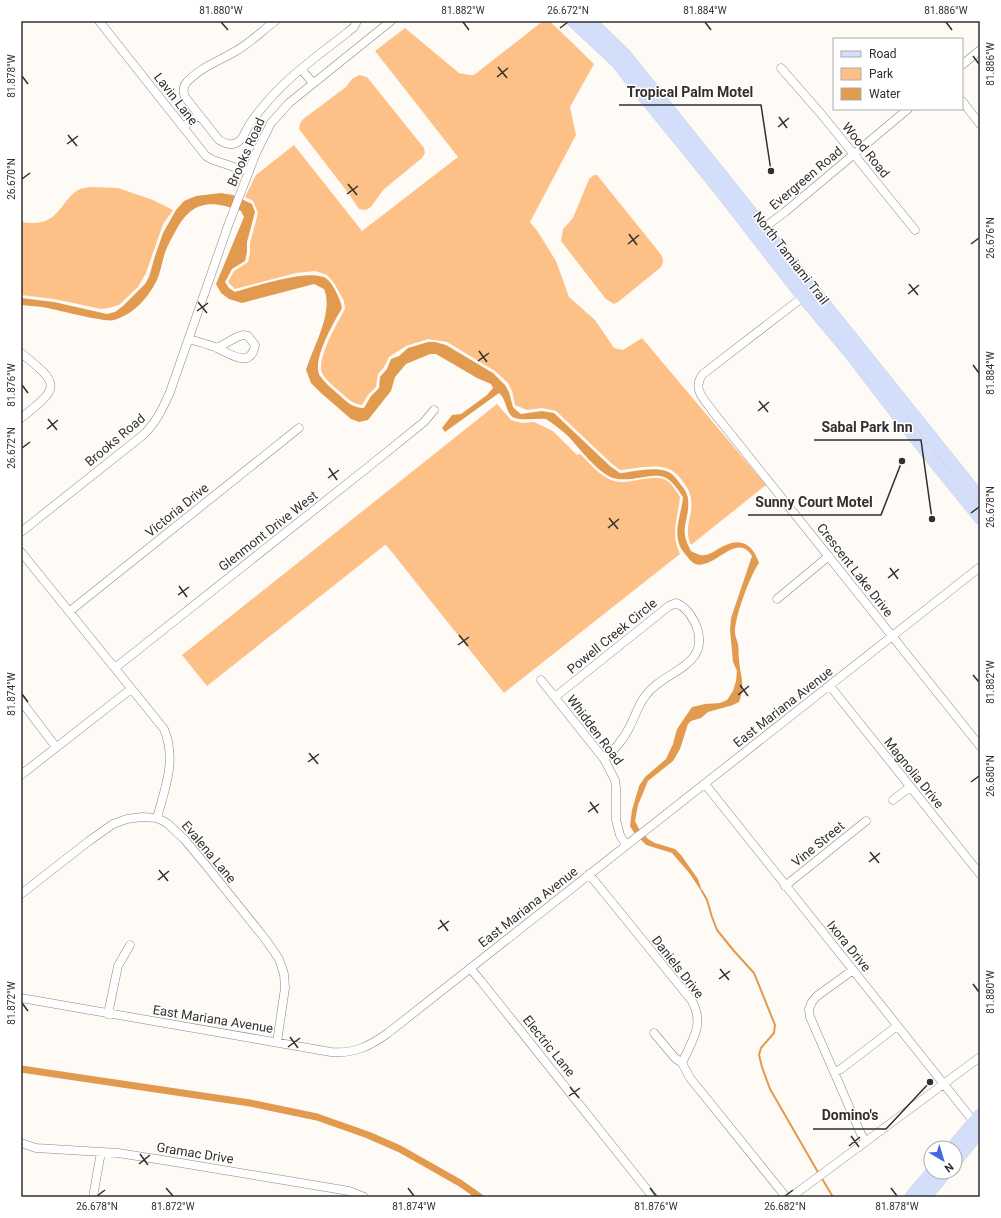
<svg xmlns="http://www.w3.org/2000/svg" width="1001" height="1218" font-family="Roboto,sans-serif">
<style>
.green{fill:#fdc187}
.water{fill:#e29a4e}
.lines{fill:none;stroke-linecap:round;stroke-linejoin:round}
.stream{stroke:#e29a4e;stroke-width:2}
.canal{stroke:#e29a4e;stroke-width:7}
.minor-casing{stroke:#8c8680;stroke-width:9}
.primary-casing{stroke:#d6d5d5;stroke-width:13}
.minor{stroke:#fff;stroke-width:8}
.primary{stroke:#d3defa;stroke-width:12}
.ticks{fill:none;stroke:#322f2c;stroke-width:1.5}
.labels{text-anchor:middle;dominant-baseline:central;stroke-width:3;stroke-linejoin:round;paint-order:stroke}
.street-label{font-size:13px;fill:#322f2c;stroke:#fff}
.leader{fill:none;stroke:#322f2c;stroke-width:1.5}
.callout-dot{fill:#322f2c;stroke:#fff;stroke-width:1.5}
.callout-label{font-size:14px;text-anchor:middle;font-weight:bold;fill:#322f2c;stroke:#fff;stroke-width:3;stroke-linejoin:round;paint-order:stroke}
.neatline{fill:none;stroke:#322f2c;stroke-width:1.5}
.ticks-label{font-size:10px;text-anchor:middle;fill:#322f2c}
</style>
<rect width="100%" height="100%" fill="#fefaf6"/>
<path class="green" d="M 543,21 L 549,21 L 558,29 L 594,64 L 570,107 L 576,135 L 530,222 L 538,232 L 556,261 L 569,297 L 595,320 L 614,348 L 623,350 L 642,338 L 766,485 L 691,545 C 685,533 689,523 691,511 C 692,499 691,492 683,482 C 681,479 678,475 675,473 C 663,461 635,469 620,470 L 612,464 L 556,411 L 542,408 L 527,410 L 515,405 L 512,391 L 508,383 L 495,371 L 447,342 L 428,339 L 406,346 L 389,357 L 384,367 L 378,374 L 376,387 L 368,395 L 362,405 C 352,404 346,397 339,391 C 333,386 325,379 322,373 C 316,359 338,322 345,309 L 344,301 L 334,283 L 327,275 L 315,271 L 296,273 L 235,289 L 228,282 L 234,271 L 248,262 L 250,253 L 250,243 L 258,213 L 253,201 L 245,197 L 256,175 L 294,145 L 362,231 L 458,157 L 375,51 L 405,28 L 459,73 L 470,75 L 474,75 Z
M 359,75 L 367,77 L 424,148 L 425,153 L 422,158 L 383,190 L 371,207 L 366,210 L 359,209 L 349,194 L 299,129 L 300,124 L 302,120 L 346,87 L 352,79 Z
M 594,175 L 597,175 L 659,252 C 663,258 665,261 660,268 L 618,302 L 614,304 L 609,301 L 605,298 L 561,241 L 563,229 L 573,218 L 589,179 Z
M 93,187 L 118,188 L 153,200 L 173,210 L 163,224 L 146,273 L 138,287 L 119,305 L 109,308 L 101,309 L 54,299 L 21,295 L 21,221 C 25,223 29,223 33,223 C 59,223 60,202 78,190 C 82,188 88,187 93,187 Z
M 497,404 L 511,420 L 522,423 L 534,422 L 553,431 L 577,455 L 580,454 C 590,463 600,477 614,481 C 631,486 656,471 669,482 C 673,486 677,492 680,497 C 678,518 670,534 680,554 L 504,693 L 387,546 L 385,545 L 207,686 L 182,655 Z"/>
<path class="water" d="M 221,193 L 233,195 L 252,204 L 255,212 L 247,242 L 247,252 L 245,261 L 232,269 L 225,282 L 229,288 L 235,292 C 253,287 312,267 327,279 C 333,284 341,300 342,308 C 334,322 311,361 320,376 C 325,383 332,389 338,394 C 346,401 352,408 364,408 L 371,396 L 379,388 L 380,377 L 387,369 L 391,359 L 399,356 L 408,348 L 428,342 L 435,342 L 446,345 L 493,373 L 505,385 L 509,392 L 513,407 L 517,411 L 521,414 L 542,411 L 554,413 L 610,466 L 620,473 C 634,472 661,464 673,475 C 676,478 679,482 681,485 C 688,493 689,499 688,510 C 685,529 681,532 691,551 C 693,552 697,554 700,555 C 710,557 717,548 726,545 C 743,537 754,547 759,563 C 750,576 735,616 735,632 C 735,636 737,640 738,644 C 739,649 738,654 739,659 C 740,675 746,685 739,702 L 733,705 L 708,712 L 701,718 L 691,721 L 688,724 L 680,749 L 673,761 L 648,781 L 638,805 L 635,821 L 639,829 L 648,839 L 655,843 L 675,849 L 681,855 L 698,879 L 703,894 L 707,900 L 690,874 L 672,853 L 646,845 L 633,831 L 630,826 L 632,810 L 639,786 L 645,777 L 666,759 L 673,744 L 677,729 L 692,707 L 705,704 L 720,703 L 727,700 L 733,691 L 736,681 L 737,671 L 733,662 L 730,630 L 731,618 L 752,556 C 736,531 715,570 695,564 C 691,562 689,559 686,555 C 682,551 679,546 678,540 C 675,526 682,511 683,497 C 665,470 661,475 632,479 C 626,479 619,480 613,478 C 597,472 580,449 568,436 C 561,430 554,424 546,419 C 536,418 525,421 515,418 C 506,416 507,399 499,393 L 445,432 L 442,428 L 452,415 L 461,414 L 487,395 L 493,388 L 491,384 L 477,378 L 436,354 L 430,354 L 406,364 L 395,377 L 391,391 L 368,420 L 359,422 L 351,419 L 321,393 L 311,383 L 306,370 C 313,347 334,312 324,289 L 314,284 L 242,303 L 229,299 L 221,293 L 216,284 L 244,217 L 241,211 C 208,199 191,201 174,234 C 171,239 168,245 166,250 C 162,260 161,271 157,280 C 148,298 134,314 114,320 C 106,323 55,309 42,307 C 35,306 28,306 21,305 L 21,298 L 54,302 L 107,314 L 115,312 L 123,306 L 145,284 L 149,277 L 155,256 L 163,233 L 176,210 L 184,201 L 196,196 Z"/>
<g class="lines">
<path class="stream" d="M 702,891 L 707,900 L 712,917 L 717,930 L 734,951 L 754,973 L 775,1025 L 774,1033 L 761,1048 L 759,1055 L 762,1067 L 770,1089 L 819,1174
M 821,1177 L 833,1197"/>
<path class="canal" d="M 21,1069 L 250,1103 L 317,1117 L 368,1135 L 400,1149 L 460,1183 L 480,1197"/>
<g class="minor-casing">
<path id="minor" d="M 99,21 L 206,156 L 213,160 L 249,172
M 275,21 C 262,31 250,43 236,51 C 219,61 199,68 186,83 C 183,87 183,92 185,97 L 219,140 C 225,143 230,146 236,143 C 243,140 244,134 247,129 C 252,119 260,110 267,102 C 290,75 320,54 348,32 L 354,27 L 357,21
M 962,65 L 980,50
M 781,68 L 822,115 L 915,230
M 301,69 L 313,83
M 962,101 L 980,124
M 183,127 L 199,115
M 761,230 L 785,212 L 908,109
M 803,297 L 703,374 C 691,389 705,400 714,413 L 980,746
M 189,339 C 198,342 208,344 217,348 C 229,353 251,370 255,345 L 248,336 L 243,335 L 237,337 L 217,348
M 21,353 C 60,384 61,387 21,418
M 21,532 L 143,435 C 156,423 163,408 170,392 L 229,223 L 256,153 L 271,123 L 289,103 L 391,21
M 21,552 L 164,729 C 177,760 165,788 157,818
M 777,599 L 829,556
M 70,611 L 299,428
M 115,668 L 372,464 L 424,422 L 434,410
M 541,680 L 604,759 L 615,780 L 616,788 L 616,820 L 620,835 L 626,845
M 830,686 L 980,874
M 555,697 L 669,606 L 676,603 C 686,607 691,615 696,625 C 712,667 664,670 646,695 C 638,705 635,717 629,728 C 623,741 614,750 604,759
M 21,701 L 56,747
M 21,775 L 131,689
M 705,784 L 974,1122
M 893,800 L 910,787
M 589,874 L 692,1001 C 705,1025 692,1040 682,1063 L 690,1078 L 786,1197
M 785,886 L 866,821
M 21,894 L 89,841 L 113,824 L 127,819 L 142,817 L 157,818 L 167,823 L 185,840 L 205,864 L 266,940 L 279,959 L 284,974 L 285,988 L 277,1042
M 470,968 L 481,981 L 653,1197
M 853,970 L 817,996 L 812,1002 L 809,1009 L 810,1017 L 861,1134 L 866,1142
M 21,998 L 331,1052 C 354,1054 370,1046 388,1033 L 980,567
M 108,1014 L 118,966 L 130,945
M 654,1033 L 675,1058 L 682,1063
M 834,1072 L 841,1069 L 897,1026
M 21,1143 L 36,1148 L 118,1153 L 169,1161 L 349,1191 L 364,1197
M 93,1197 L 101,1152
M 791,1197 L 980,1057"/>
</g>
<g class="primary-casing">
<path id="primary" d="M 573,21 L 617,62 L 638,89 L 720,190 L 803,297 L 850,353 L 916,439 L 980,518
M 590,21 L 626,56 L 980,498
M 952,1148 L 980,1115
M 955,1162 L 980,1131
M 911,1197 L 932,1172
M 925,1197 L 946,1172"/>
</g>
<use href="#minor" class="minor"/>
<use href="#primary" class="primary"/>
</g>
<path class="ticks" d="M 221,22 L 228,30M 463,22 L 469,30M 705,22 L 711,30M 946,22 L 952,30M 560,28 L 568,22M 973,56 L 979,64M 498,67 L 507,78M 22,76 L 28,84M 497,77 L 508,68M 779,117 L 787,128M 778,127 L 789,118M 68,135 L 77,146M 67,144 L 78,136M 22,179 L 30,173M 348,184 L 357,195M 347,194 L 358,186M 629,234 L 637,245M 628,244 L 639,235M 971,244 L 979,238M 909,284 L 918,295M 908,294 L 919,285M 198,302 L 207,313M 197,311 L 208,303M 479,351 L 487,362M 478,361 L 489,353M 973,365 L 979,373M 22,385 L 28,393M 759,401 L 768,412M 758,411 L 769,402M 48,419 L 57,430M 47,429 L 58,420M 22,448 L 30,442M 329,468 L 337,480M 328,478 L 339,470M 971,513 L 979,507M 609,518 L 618,529M 608,528 L 619,519M 890,568 L 898,579M 888,578 L 899,569M 179,586 L 187,597M 178,595 L 189,587M 459,635 L 468,646M 458,645 L 469,637M 973,675 L 979,682M 740,685 L 748,696M 22,694 L 28,702M 738,695 L 749,686M 309,753 L 318,764M 308,762 L 319,754M 971,782 L 979,776M 590,802 L 598,813M 588,812 L 599,804M 870,852 L 879,863M 869,862 L 880,853M 159,870 L 168,881M 158,880 L 169,871M 440,920 L 448,931M 438,929 L 449,921M 720,969 L 729,980M 719,979 L 730,971M 973,984 L 979,992M 22,1003 L 28,1011M 290,1037 L 298,1048M 288,1047 L 300,1038M 570,1087 L 579,1098M 569,1096 L 580,1088M 851,1136 L 859,1147M 849,1146 L 860,1137M 140,1154 L 148,1165M 139,1164 L 150,1155M 166,1188 L 173,1196M 408,1188 L 414,1196M 650,1188 L 656,1196M 891,1188 L 897,1196M 97,1196 L 105,1190M 785,1196 L 793,1190"/>
<g class="labels">
<g class="street-label">
<text transform="translate(176 99) rotate(52)">Lavin Lane</text>
<text transform="translate(866 150) rotate(51)">Wood Road</text>
<text transform="translate(246 152) rotate(-66)">Brooks Road</text>
<text transform="translate(806 178) rotate(-40)">Evergreen Road</text>
<text transform="translate(791 258) rotate(52)">North Tamiami Trail</text>
<text transform="translate(115 440) rotate(-40)">Brooks Road</text>
<text transform="translate(177 510) rotate(-39)">Victoria Drive</text>
<text transform="translate(268 531) rotate(-38)">Glenmont Drive West</text>
<text transform="translate(855 570) rotate(52)">Crescent Lake Drive</text>
<text transform="translate(612 636) rotate(-39)">Powell Creek Circle</text>
<text transform="translate(783 707) rotate(-38)">East Mariana Avenue</text>
<text transform="translate(595 730) rotate(53)">Whidden Road</text>
<text transform="translate(914 773) rotate(51)">Magnolia Drive</text>
<text transform="translate(818 844) rotate(-39)">Vine Street</text>
<text transform="translate(209 852) rotate(50)">Evalena Lane</text>
<text transform="translate(528 907) rotate(-38)">East Mariana Avenue</text>
<text transform="translate(849 946) rotate(51)">Ixora Drive</text>
<text transform="translate(678 967) rotate(52)">Daniels Drive</text>
<text transform="translate(213 1019) rotate(9)">East Mariana Avenue</text>
<text transform="translate(549 1046) rotate(51)">Electric Lane</text>
<text transform="translate(195 1153) rotate(9)">Gramac Drive</text>
</g>
</g>
<path class="leader" d="M771 171L761 105H619M932 519L921 440H814M902 461L881 515H748M930 1082L886 1129H813"/>
<g class="callout-dot">
<circle cx="771" cy="171" r="4"/>
<circle cx="932" cy="519" r="4"/>
<circle cx="902" cy="461" r="4"/>
<circle cx="930" cy="1082" r="4"/>
</g>
<g class="callout-label">
<text x="690" y="97">Tropical Palm Motel</text>
<text x="867" y="432">Sabal Park Inn</text>
<text x="814" y="507">Sunny Court Motel</text>
<text x="850" y="1120">Domino's</text>
</g>
<rect width="1001" height="1218" fill="none" stroke="#ffffff" stroke-width="44"/>
<rect x="833" y="38" width="130" height="72" fill="#ffffff" stroke="#adacab"/>
<rect x="841" y="51" width="20" height="6" fill="#d3defa" stroke="#adacab"/>
<text x="869" y="58" font-size="12" fill="#322f2c">Road</text>
<rect x="841" y="68" width="20" height="12" fill="#fdc187" stroke="#adacab"/>
<text x="869" y="78" font-size="12" fill="#322f2c">Park</text>
<rect x="841" y="88" width="20" height="12" fill="#e29a4e" stroke="#adacab"/>
<text x="869" y="98" font-size="12" fill="#322f2c">Water</text>
<g transform="translate(943 1160) rotate(142)"><circle r="19" fill="#ffffff" stroke="#adacab"/>
<path d="M0-3L7 15L0 10L-7 15Z" fill="#4369db"/>
<text y="-6" font-size="11" font-weight="bold" text-anchor="middle" fill="#322f2c">N</text>
</g>
<rect x="22" y="22" width="957" height="1174" class="neatline"/>
<g class="ticks-label">
<text x="221" y="14">81.880°W</text>
<text x="463" y="14">81.882°W</text>
<text x="568" y="14">26.672°N</text>
<text x="705" y="14">81.884°W</text>
<text x="946" y="14">81.886°W</text>
<text transform="translate(990 64) rotate(-90)" y="4">81.886°W</text>
<text transform="translate(11 76) rotate(-90)" y="4">81.878°W</text>
<text transform="translate(11 179) rotate(-90)" y="4">26.670°N</text>
<text transform="translate(990 238) rotate(-90)" y="4">26.676°N</text>
<text transform="translate(990 373) rotate(-90)" y="4">81.884°W</text>
<text transform="translate(11 385) rotate(-90)" y="4">81.876°W</text>
<text transform="translate(11 448) rotate(-90)" y="4">26.672°N</text>
<text transform="translate(990 507) rotate(-90)" y="4">26.678°N</text>
<text transform="translate(990 682) rotate(-90)" y="4">81.882°W</text>
<text transform="translate(11 694) rotate(-90)" y="4">81.874°W</text>
<text transform="translate(990 776) rotate(-90)" y="4">26.680°N</text>
<text transform="translate(990 992) rotate(-90)" y="4">81.880°W</text>
<text transform="translate(11 1003) rotate(-90)" y="4">81.872°W</text>
<text x="97" y="1210">26.678°N</text>
<text x="173" y="1210">81.872°W</text>
<text x="414" y="1210">81.874°W</text>
<text x="656" y="1210">81.876°W</text>
<text x="785" y="1210">26.682°N</text>
<text x="897" y="1210">81.878°W</text>
</g>
</svg>
